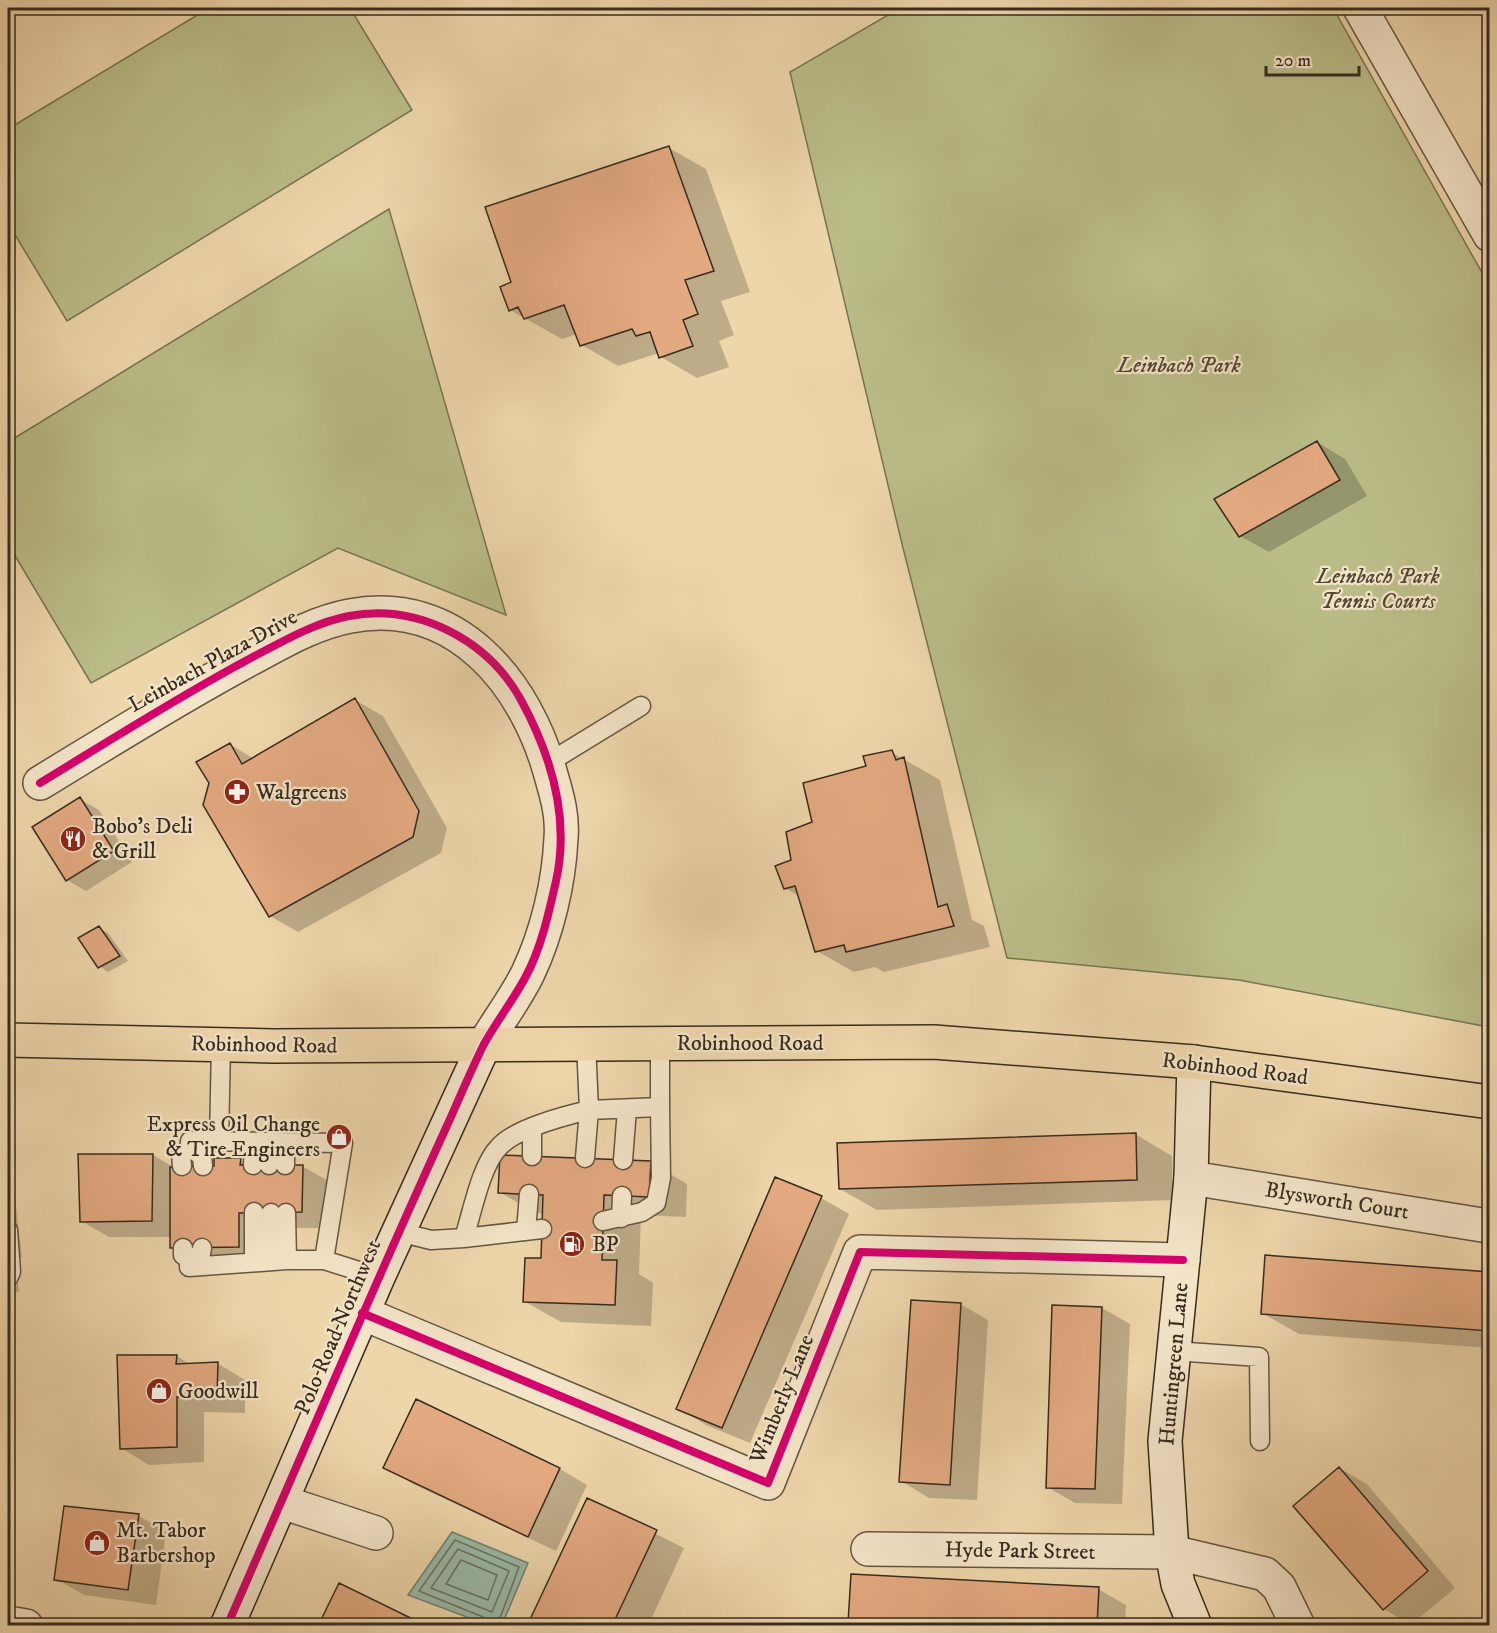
<svg xmlns="http://www.w3.org/2000/svg" width="1497" height="1633" font-family="'IM FELL DW Pica',serif">
<style>
.green{fill:#babd88;stroke:#787454;stroke-width:1.5}
.water{fill:#9ab9a7;stroke:#728071;stroke-width:1.5}
.shadow{fill:#0003}
.lines{fill:none;stroke-linecap:round;stroke-linejoin:round}
.shore{stroke:#687263;stroke-width:1.5}
.building{fill:#e3a980;stroke:#372b1f;stroke-width:1.5}
.lane-casing{stroke:#655642;stroke-width:21}
.street-casing{stroke:#655642;stroke-width:36}
.secondary-casing{stroke:#372b1f;stroke-width:36}
.primary-casing{stroke:#372b1f;stroke-width:36}
.lane{stroke:#f4e4c8;stroke-width:18}
.street{stroke:#f4e4c8;stroke-width:33}
.secondary{stroke:#f4e4c8;stroke-width:33}
.primary{stroke:#eed6ab;stroke-width:33}
.cycleway-casing{stroke:#f4e4c8;stroke-width:11}
.cycleway{stroke:#d6006c;stroke-width:8}
.labels{text-anchor:middle;dominant-baseline:central;stroke-width:4.5;stroke-linejoin:round;paint-order:stroke}
.park-label{font-size:22px;font-style:italic;fill:#514834;stroke:#f4e4c8}
.street-label{font-size:22px;fill:#372b1f;stroke:#f4e4c8}
.poi-label{font-size:22px;fill:#372b1f;stroke:#f4e4c8;text-anchor:start}
</style>
<rect width="100%" height="100%" fill="#eed6ab"/>
<filter id="stains"><feTurbulence type="fractalNoise" baseFrequency=".00333" numOctaves="4"/><feColorMatrix values="0 0 0 0 .2 0 0 0 0 .09 0 0 0 0 .02 0 0 0 .5 -.17"/></filter>
<radialGradient id="worn" r=".72"><stop offset=".6" stop-color="#630" stop-opacity="0"/><stop offset="1" stop-color="#630" stop-opacity=".3"/></radialGradient>
<path class="green" d="M 209,8 L 350,8 L 412,110 L 67,321 L 8,223 L 8,129 Z
M 900,8 L 1333,8 L 1489,285 L 1489,1027 L 1239,980 L 1007,958 L 902,544 L 790,72 Z
M 389,209 L 506,615 L 338,548 L 91,683 L 8,544 L 8,442 Z"/>
<path class="water" d="M 452,1532 L 528,1563 L 502,1625 L 488,1625 L 408,1595 Z"/>
<path class="shadow" d="M 669,148 L 706,169 L 750,292 L 721,301 L 734,335 L 719,341 L 729,367 L 697,378 L 661,357 L 659,353 L 618,366 L 582,345 L 577,334 L 562,339 L 510,310 L 513,283 Z
M 1317,442 L 1345,459 L 1367,496 L 1269,552 L 1240,536 Z
M 355,700 L 383,716 L 447,828 L 441,853 L 298,932 L 270,916 L 230,744 L 254,759 Z
M 891,752 L 940,780 L 972,920 L 984,926 L 990,947 L 884,972 L 875,967 L 854,972 L 817,951 L 800,897 L 785,888 L 793,861 L 814,823 L 868,767 Z
M 80,799 L 99,810 L 132,862 L 86,891 L 67,880 Z
M 99,928 L 108,933 L 128,961 L 108,972 L 99,966 Z
M 1135,1134 L 1172,1156 L 1173,1200 L 877,1210 L 840,1189 Z
M 8,1155 L 10,1157 L 22,1257 L 15,1258 L 19,1292 L 8,1293 Z
M 153,1155 L 175,1168 L 215,1168 L 240,1160 L 252,1167 L 302,1166 L 330,1182 L 330,1228 L 267,1228 L 267,1263 L 200,1263 L 172,1247 L 172,1237 L 109,1237 L 81,1221 Z
M 650,1162 L 687,1184 L 686,1217 L 641,1215 L 639,1274 L 653,1283 L 651,1326 L 561,1322 L 524,1301 L 542,1260 L 544,1214 L 536,1213 L 499,1192 Z
M 821,1198 L 849,1214 L 750,1443 L 706,1425 L 678,1408 Z
M 1490,1274 L 1490,1348 L 1299,1334 L 1262,1313 Z
M 960,1304 L 988,1320 L 977,1500 L 929,1498 L 901,1481 Z
M 1102,1308 L 1130,1324 L 1122,1504 L 1075,1503 L 1047,1487 Z
M 177,1356 L 191,1365 L 217,1363 L 245,1380 L 245,1413 L 204,1412 L 204,1462 L 149,1465 L 121,1448 L 119,1357 Z
M 416,1401 L 560,1469 L 587,1485 L 556,1551 L 413,1484 L 385,1467 Z
M 1339,1468 L 1367,1484 L 1455,1588 L 1411,1625 L 1384,1609 Z
M 588,1500 L 684,1548 L 648,1626 L 529,1626 Z
M 139,1516 L 166,1532 L 156,1605 L 84,1595 L 56,1579 Z
M 1098,1589 L 1126,1605 L 1125,1626 L 855,1626 L 850,1622 Z"/>
<g class="lines">
<path class="shore" d="M 458,1549 L 509,1571 L 492,1612 L 431,1588 Z
M 461,1560 L 497,1575 L 488,1600 L 446,1584 Z
M 487,1626 L 483,1617 L 419,1591 L 455,1540 L 519,1567 L 497,1626"/>
</g>
<path class="building" d="M 669,146 L 714,271 L 685,280 L 698,314 L 683,320 L 693,346 L 659,358 L 650,332 L 636,336 L 632,329 L 580,346 L 564,305 L 524,319 L 518,307 L 509,311 L 500,287 L 511,282 L 485,207 Z
M 1317,441 L 1340,480 L 1239,537 L 1214,499 Z
M 355,698 L 419,811 L 413,837 L 269,917 L 203,805 L 209,783 L 196,762 L 230,743 L 242,764 Z
M 892,750 L 896,760 L 904,757 L 938,907 L 947,904 L 954,926 L 846,952 L 844,945 L 815,952 L 795,886 L 784,889 L 775,866 L 791,860 L 786,832 L 812,822 L 803,783 L 866,766 L 863,756 Z
M 80,797 L 114,851 L 66,881 L 32,827 Z
M 99,926 L 120,956 L 98,968 L 78,938 Z
M 1136,1133 L 1137,1180 L 839,1189 L 837,1143 Z
M 78,1154 L 153,1154 L 152,1221 L 80,1222 Z
M 500,1155 L 651,1161 L 649,1197 L 604,1195 L 602,1260 L 617,1260 L 615,1305 L 523,1302 L 525,1258 L 541,1258 L 543,1195 L 498,1193 Z
M 214,1158 L 241,1158 L 240,1165 L 303,1165 L 302,1212 L 239,1213 L 239,1247 L 170,1248 L 170,1167 L 214,1166 Z
M 775,1177 L 822,1196 L 722,1428 L 676,1409 Z
M 1265,1255 L 1490,1272 L 1490,1331 L 1261,1314 Z
M 911,1300 L 961,1303 L 950,1485 L 899,1482 Z
M 1052,1305 L 1102,1307 L 1095,1489 L 1046,1488 Z
M 117,1355 L 177,1355 L 176,1364 L 218,1362 L 217,1397 L 177,1397 L 177,1447 L 120,1449 Z
M 416,1399 L 560,1468 L 528,1537 L 383,1468 Z
M 1339,1467 L 1428,1571 L 1383,1610 L 1293,1506 Z
M 587,1498 L 657,1530 L 612,1626 L 527,1626 Z
M 64,1506 L 139,1514 L 128,1590 L 54,1580 Z
M 851,1574 L 1099,1587 L 1097,1626 L 848,1623 Z
M 339,1583 L 427,1626 L 318,1626 Z"/>
<g class="lines">
<g class="lane-casing">
<path id="lane" d="M 548,763 L 641,706
M 586,1043 L 589,1110 L 660,1107 L 660,1044
M 219,1141 L 221,1045
M 269,1142 L 269,1165
M 190,1148 L 202,1156 L 203,1166
M 532,1156 L 532,1129
M 623,1160 L 627,1109
M 253,1165 L 254,1143
M 285,1165 L 285,1143
M 182,1166 L 181,1155 L 190,1148 L 190,1141 L 343,1143 L 324,1260
M 254,1212 L 254,1262
M 286,1213 L 287,1260
M 621,1218 L 622,1196
M 603,1221 L 642,1212 L 656,1203 L 661,1178 L 660,1107
M 8,1230 L 11,1272 L 8,1278
M 526,1231 L 529,1194
M 399,1232 L 431,1240 L 464,1238 C 472,1213 481,1165 499,1147 C 516,1128 564,1116 589,1110 L 585,1158
M 464,1238 L 542,1229
M 183,1248 L 183,1255 L 189,1259 L 189,1267 L 287,1260 L 324,1260 L 378,1277
M 189,1259 L 201,1254 L 202,1248
M 270,1261 L 271,1213
M 1174,1351 L 1259,1357 L 1260,1441"/>
</g>
<g class="street-casing">
<path id="street" d="M 1360,8 L 1490,235
M 40,783 C 109,741 177,698 248,660 C 282,642 313,623 350,616 C 456,596 526,683 551,775 C 557,796 563,816 561,838 C 559,883 547,933 528,973 C 516,998 498,1021 484,1045
M 1191,1178 L 1482,1225
M 362,1313 L 768,1483 L 860,1252 L 1183,1260
M 282,1502 L 376,1533
M 868,1549 L 1172,1552 L 1265,1574 L 1279,1587 L 1298,1626
M 8,1623 L 26,1626"/>
</g>
<g class="secondary-casing">
<path id="secondary" d="M 1194,1062 L 1191,1178 L 1165,1441 L 1172,1552 L 1178,1584 L 1195,1626
M 227,1626 L 378,1277 L 484,1045"/>
</g>
<g class="primary-casing">
<path id="primary" d="M 8,1040 L 273,1046 L 934,1042 L 1194,1062 L 1490,1102"/>
</g>
<use href="#lane" class="lane"/>
<use href="#street" class="street"/>
<use href="#secondary" class="secondary"/>
<use href="#primary" class="primary"/>
<g class="cycleway-casing">
<path id="cycleway" d="M 40,783 C 109,741 178,697 249,659 C 282,642 313,623 349,616 C 418,603 488,640 521,700 C 551,755 570,818 556,881 C 549,912 541,949 525,978 C 513,1000 497,1021 484,1044 C 470,1072 458,1102 445,1130 C 370,1294 300,1460 227,1626
M 362,1313 L 768,1483 L 860,1252 L 1183,1260"/>
</g>
<use href="#cycleway" class="cycleway"/>
</g>
<defs>
<g id="pharmacy-disc" transform="scale(1.35)"><circle r="9.5" fill="#8f2418" stroke="#f4e4c8"/><path d="M-2-6h4v4h4v4h-4v4h-4v-4h-4v-4h4Z" fill="#fff"/></g>
<g id="restaurant-disc" transform="scale(1.35)"><circle r="9.5" fill="#8f2418" stroke="#f4e4c8"/><path d="M-5-6h1v4h1v-4h1v4h1v-4h1v5L-1.5 .5V6h-2V.5L-5-1ZM5-6V6H3V1.5H1.5Q1.5-4 5-6Z" fill="#fff"/></g>
<g id="shop-disc" transform="scale(1.35)"><circle r="9.5" fill="#8f2418" stroke="#f4e4c8"/><path d="M-5-2.5h2.3a2.7 3.5 0 0 1 5.4 0H5L5.5 6h-11ZM-1.5-2.5h3a1.5 2.3 0 0 0-3 0Z" fill="#fff"/></g>
<g id="fuel-disc" transform="scale(1.35)"><circle r="9.5" fill="#8f2418" stroke="#f4e4c8"/><path d="M-5.5-6h7V0h2V4h1.3V-2.5L3-4.5l.8-.8L6-3V5H2.5V1h-1V6h-7ZM-4.2-4.7v3.2H.2V-4.7Z" fill="#fff"/></g>
</defs>
<g fill-rule="evenodd">
<use href="#pharmacy-disc" x="237" y="792"/>
<use href="#restaurant-disc" x="73" y="839"/>
<use href="#shop-disc" x="339" y="1137"/>
<use href="#fuel-disc" x="572" y="1244"/>
<use href="#shop-disc" x="159" y="1391"/>
<use href="#shop-disc" x="97" y="1543"/>
</g>
<g class="labels">
<g class="park-label">
<text x="1179" y="365">Leinbach Park</text>
<text x="1378" y="576">Leinbach Park<tspan x="1378" dy="25">Tennis Courts</tspan></text>
</g>
<g class="street-label">
<text transform="translate(213 661) rotate(-29)">Leinbach Plaza Drive</text>
<text x="750" y="1043">Robinhood Road</text>
<text transform="translate(264 1045) rotate(1)">Robinhood Road</text>
<text transform="translate(1235 1069) rotate(7)">Robinhood Road</text>
<text transform="translate(1337 1201) rotate(9)">Blysworth Court</text>
<text transform="translate(338 1327) rotate(-67)">Polo Road Northwest</text>
<text transform="translate(1174 1364) rotate(-85)">Huntingreen Lane</text>
<text transform="translate(782 1399) rotate(-68)">Wimberly Lane</text>
<text transform="translate(1020 1551) rotate(1)">Hyde Park Street</text>
</g>
<g class="poi-label">
<text x="256" y="792">Walgreens</text>
<text x="92" y="826">Bobo's Deli<tspan x="92" dy="25">&amp; Grill</tspan></text>
<text x="320" y="1124" text-anchor="end">Express Oil Change<tspan x="320" dy="25">&amp; Tire Engineers</tspan></text>
<text x="592" y="1244">BP</text>
<text x="178" y="1391">Goodwill</text>
<text x="116" y="1530">Mt. Tabor<tspan x="116" dy="25">Barbershop</tspan></text>
</g>
</g>
<rect width="1497" height="1633" fill="none" stroke="#eed6ab" stroke-width="30"/>
<rect x="9" y="9" width="1479" height="1615" fill="none" stroke="#372b1f" stroke-width="3"/>
<rect x="15" y="15" width="1467" height="1603" fill="none" stroke="#372b1f" stroke-width="1.5"/>
<path d="M1266 66v9h93v-9" fill="none" stroke="#372b1f" stroke-width="3"/>
<text x="1275" y="66" font-size="18" fill="#372b1f" stroke="#f4e4c8" stroke-width="4.5" paint-order="stroke">20 m</text>
<rect width="100%" height="100%" filter="url(#stains)"/>
<rect width="100%" height="100%" fill="url(#worn)"/>
</svg>
